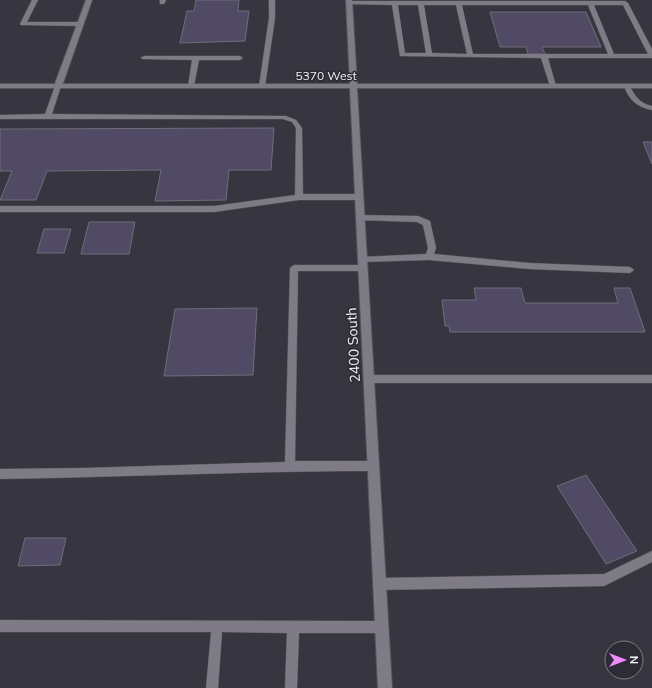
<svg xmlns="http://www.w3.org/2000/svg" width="652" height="688" font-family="Mulish,sans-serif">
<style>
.building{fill:#514a64;stroke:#706d79}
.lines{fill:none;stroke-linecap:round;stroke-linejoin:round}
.service-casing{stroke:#57545d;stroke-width:1}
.minor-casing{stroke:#57545d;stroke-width:2}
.tertiary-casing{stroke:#57545d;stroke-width:2}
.service{fill:#7e7b87;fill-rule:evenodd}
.minor{fill:#7e7b87;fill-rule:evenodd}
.tertiary{fill:#7e7b87;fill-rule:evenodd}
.labels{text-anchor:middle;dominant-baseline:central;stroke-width:3;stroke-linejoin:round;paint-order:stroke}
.far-street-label{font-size:12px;fill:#f5f4fb;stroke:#2d2b35}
.street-label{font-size:14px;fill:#f5f4fb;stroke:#2d2b35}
</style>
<rect width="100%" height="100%" fill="#37353f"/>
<path class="building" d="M 196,0 L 239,0 L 238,11 L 249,11 L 245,41 L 180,43 L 187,11 L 194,11 Z
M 490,12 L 586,12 L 601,47 L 542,47 L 545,54 L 528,54 L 526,47 L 500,47 Z
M 274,128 L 271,170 L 229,170 L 226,200 L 155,201 L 161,170 L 47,171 L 36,200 L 0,200 L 12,171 L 0,171 L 0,129 Z
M 643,142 L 652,142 L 652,164 Z
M 89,222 L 135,222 L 129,254 L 81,254 Z
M 44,229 L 71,229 L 64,253 L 37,253 Z
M 474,288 L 521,288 L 525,303 L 618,303 L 614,288 L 630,288 L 645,332 L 450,332 L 449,326 L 445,326 L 442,300 L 476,300 Z
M 257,308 L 253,375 L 164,376 L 175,309 Z
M 586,475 L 637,551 L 606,564 L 557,486 Z
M 25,538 L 66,538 L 60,565 L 18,566 Z"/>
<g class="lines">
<g class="service-casing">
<path id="service" d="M 32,0 L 38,0 L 27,22 L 81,22 L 84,24 L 81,26 L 21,25 L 20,24 Z
M 160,0 L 166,0 L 164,4 L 160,4 Z
M 269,0 L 275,0 L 275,18 L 265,86 L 262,88 L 259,86 L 269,18 Z
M 349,1 L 625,1 L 628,3 L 652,49 L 652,58 L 548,58 L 556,86 L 553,88 L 550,86 L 541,58 L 400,56 L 392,5 L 347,4 L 347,2 ZM 398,5 L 418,5 L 426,53 L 405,53 ZM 424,5 L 456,5 L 467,54 L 432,53 ZM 462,5 L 588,5 L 608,54 L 473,54 ZM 594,5 L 623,5 L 648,54 L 614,54 Z
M 144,56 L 240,56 L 243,58 L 240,60 L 199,60 L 194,86 L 191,88 L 188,86 L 192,60 L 142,59 L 141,58 Z
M 58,84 L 61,86 L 52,114 L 286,116 L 296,120 L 302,128 L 303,194 L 359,194 L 363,197 L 359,200 L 299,200 L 214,212 L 0,212 L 0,206 L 214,206 L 295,195 L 296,128 L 292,122 L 283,119 L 0,119 L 0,115 L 45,114 L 55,86 Z
M 627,84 L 629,85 C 635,96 639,103 652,106 L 652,110 C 637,107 629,100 624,86 Z
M 360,215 L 418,216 L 430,221 L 436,248 L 434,254 L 529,263 L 630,267 L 634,270 L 630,273 L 529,269 L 429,260 L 363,262 L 360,261 L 359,259 L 360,257 L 426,254 L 428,248 L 423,225 L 417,222 L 357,220 L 356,218 Z
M 294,265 L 363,265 L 367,268 L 363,271 L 298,271 L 295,461 L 373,461 L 377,463 L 378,466 L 377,469 L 373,471 C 249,471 124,477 0,479 L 0,469 L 84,468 L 285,462 L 290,268 Z
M 369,375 L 652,375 L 652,383 L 369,383 L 366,382 L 364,379 L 366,376 Z
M 652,551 L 652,562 L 604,586 L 379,590 L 375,588 L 373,584 L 375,580 L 379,578 L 604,574 Z
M 0,620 L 381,621 L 385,623 L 387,627 L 385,631 L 381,633 L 299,633 L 297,688 L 285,688 L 287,633 L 222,632 L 218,688 L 206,688 L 211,632 L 0,632 Z"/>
</g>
<g class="minor-casing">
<path id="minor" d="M 86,0 L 92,0 L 62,86 L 61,88 L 55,88 L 54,86 Z"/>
</g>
<g class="tertiary-casing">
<path id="tertiary" d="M 346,0 L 352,0 L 357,84 L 652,84 L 652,88 L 357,88 L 392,688 L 378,688 L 350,88 L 0,88 L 0,84 L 350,84 Z"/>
</g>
<use href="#service" class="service"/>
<use href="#minor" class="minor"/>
<use href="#tertiary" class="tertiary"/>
</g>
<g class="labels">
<g class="far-street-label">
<text x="326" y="75">5370 West</text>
</g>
<g class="street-label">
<text transform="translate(353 345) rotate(-93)">2400 South</text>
</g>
</g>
<g transform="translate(624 660) rotate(90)"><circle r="19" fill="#2d2b35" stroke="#7d7b84"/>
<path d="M0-3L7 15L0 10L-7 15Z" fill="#ed8cf9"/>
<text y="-6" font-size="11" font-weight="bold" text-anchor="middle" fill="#f5f4fb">N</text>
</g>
</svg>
